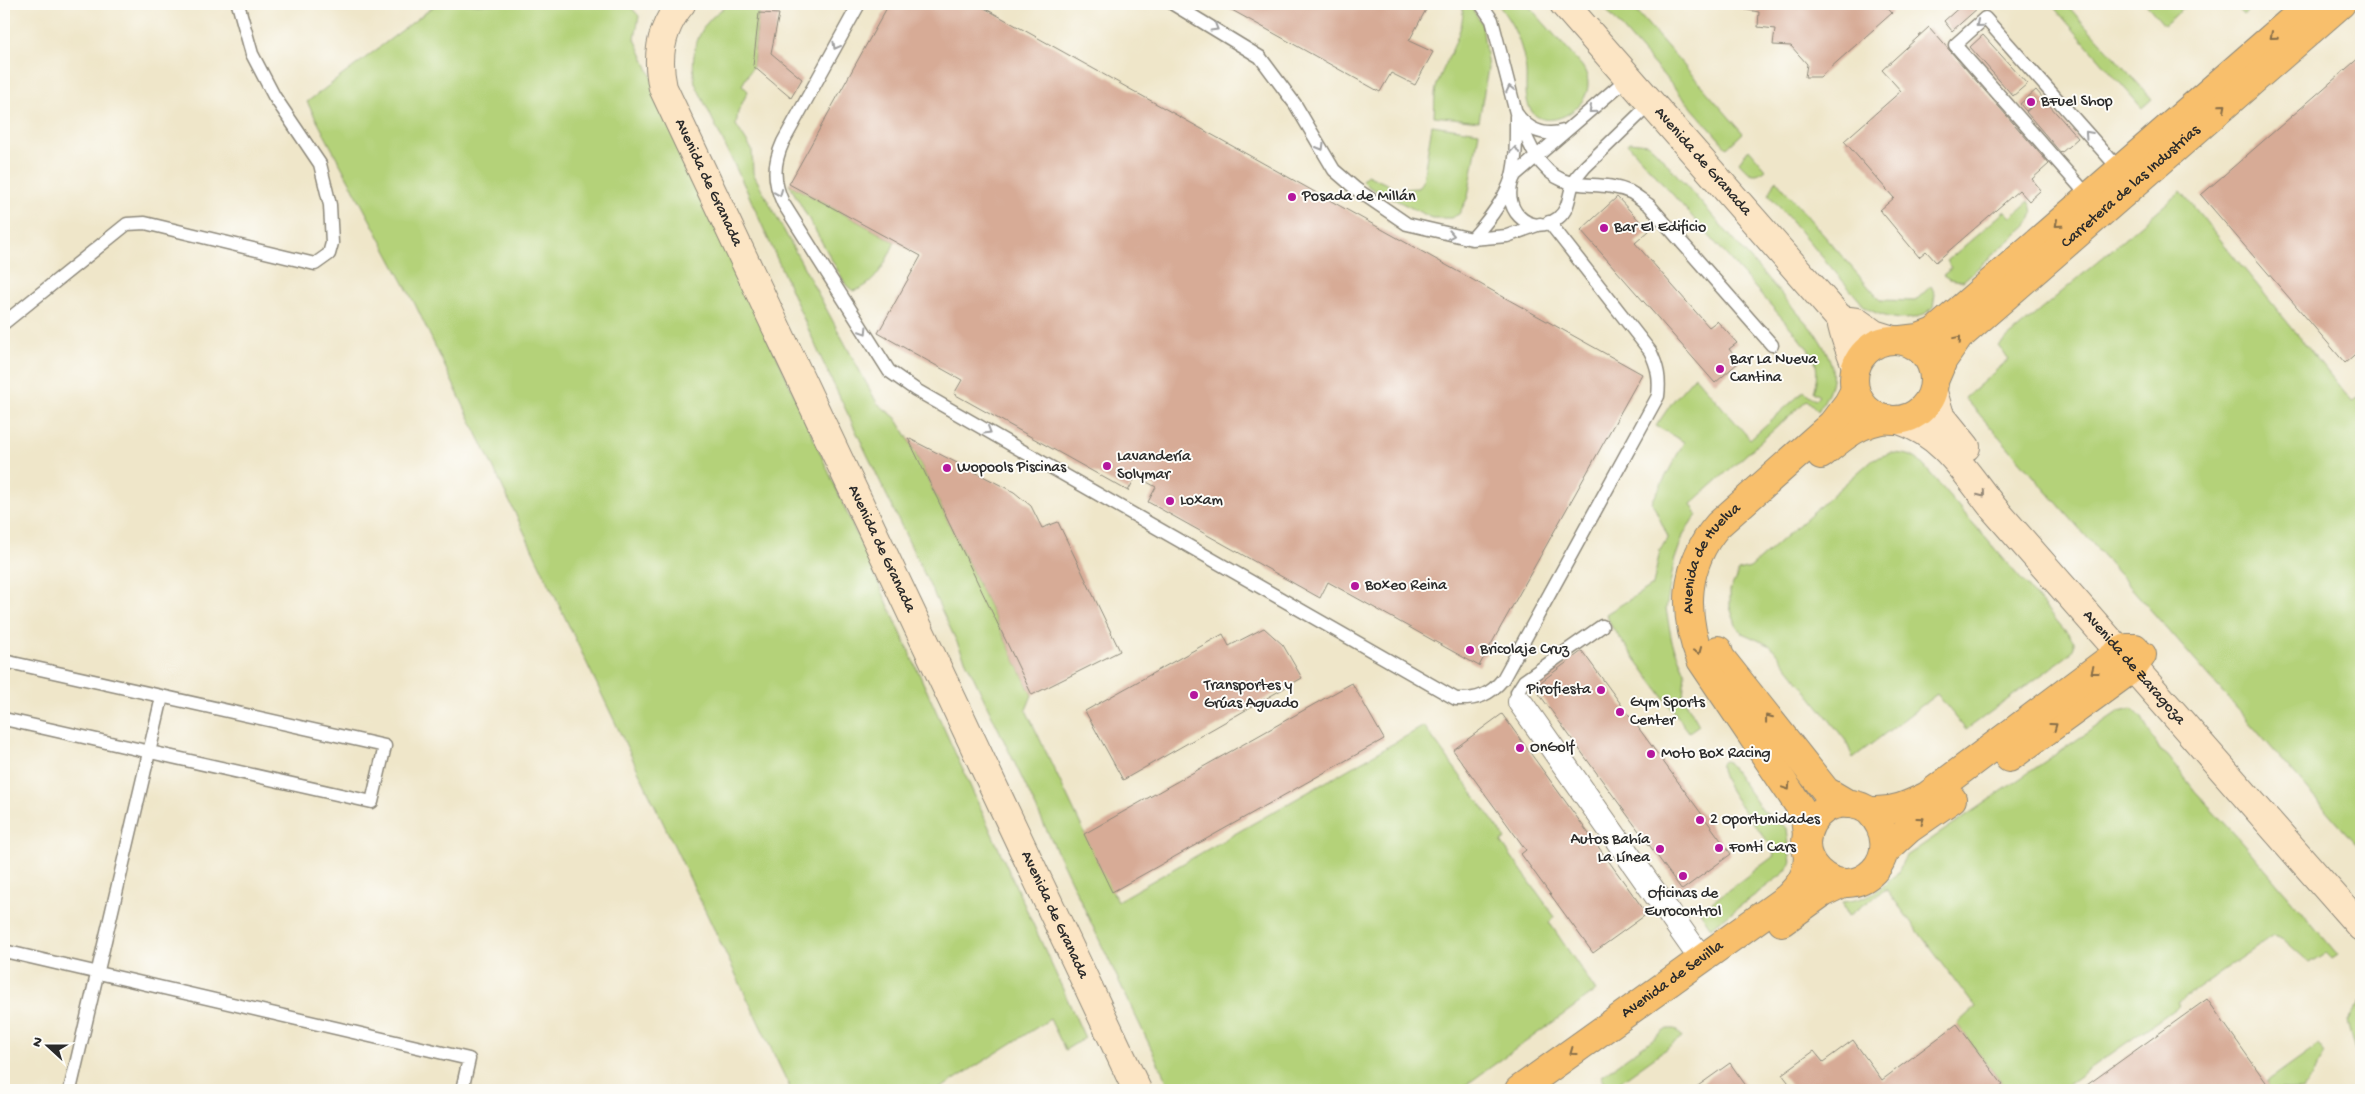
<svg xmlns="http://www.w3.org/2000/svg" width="2365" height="1094" font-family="'Gochi Hand',sans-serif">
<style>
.green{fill:#b4d279;stroke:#707e52}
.building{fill:#d7ab96}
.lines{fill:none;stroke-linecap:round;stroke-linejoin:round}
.lane-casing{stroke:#8d887a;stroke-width:15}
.street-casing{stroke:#8d887a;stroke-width:26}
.secondary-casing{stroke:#8d887a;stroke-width:30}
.primary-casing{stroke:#8d887a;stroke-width:30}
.lane{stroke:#fff;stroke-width:12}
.street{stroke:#fff;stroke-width:24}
.secondary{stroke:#fce5c4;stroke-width:28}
.primary{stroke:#f8bf6c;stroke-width:28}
.oneway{stroke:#a0a0a0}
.oneway2{stroke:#876e48}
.oneway3{stroke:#948878}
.poi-dot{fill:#b5179e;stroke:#fdfcf7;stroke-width:2}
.labels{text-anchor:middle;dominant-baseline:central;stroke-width:4;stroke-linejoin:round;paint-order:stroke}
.poi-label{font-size:16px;fill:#2b2b2b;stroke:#fdfcf7;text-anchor:start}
.street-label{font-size:16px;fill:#2b2b2b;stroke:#fdfcf7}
</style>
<rect width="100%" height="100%" fill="#fdfcf7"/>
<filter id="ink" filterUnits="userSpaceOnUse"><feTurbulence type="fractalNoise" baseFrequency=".02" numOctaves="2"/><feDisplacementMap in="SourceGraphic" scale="10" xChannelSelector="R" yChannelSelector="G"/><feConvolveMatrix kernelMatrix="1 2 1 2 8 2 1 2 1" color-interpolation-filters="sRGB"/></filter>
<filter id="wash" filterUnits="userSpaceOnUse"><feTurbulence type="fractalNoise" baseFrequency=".0096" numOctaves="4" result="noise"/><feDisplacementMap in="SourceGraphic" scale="20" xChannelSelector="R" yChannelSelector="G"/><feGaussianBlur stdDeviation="1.12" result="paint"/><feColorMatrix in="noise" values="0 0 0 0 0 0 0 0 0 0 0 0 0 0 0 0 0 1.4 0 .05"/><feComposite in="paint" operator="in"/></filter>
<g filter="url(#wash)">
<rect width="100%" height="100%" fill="#efe6c9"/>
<path class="green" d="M 437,4 L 628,4 L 639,16 L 635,39 L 916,667 L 1085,1038 L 1065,1050 L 1050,1019 L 938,1090 L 791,1090 L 415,304 L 307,102 Z
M 731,4 L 766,4 L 759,7 L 753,66 L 742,85 L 748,91 L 738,112 L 736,125 L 752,150 L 753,173 L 877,403 L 896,418 L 908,438 L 1032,695 L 1026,710 L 1117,901 L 1424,726 L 1506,839 L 1501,842 L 1555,917 L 1549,922 L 1596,991 L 1459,1090 L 1171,1090 L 822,360 L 746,189 L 695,83 C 689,50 699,20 731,4 Z
M 1461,4 L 1469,4 L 1482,24 L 1488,68 L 1479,121 L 1434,116 C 1435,107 1434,97 1436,88 C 1442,66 1470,24 1461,4 Z
M 1498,4 L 1527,4 L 1582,66 C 1606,101 1551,134 1533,113 C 1523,101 1527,85 1526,71 C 1525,60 1521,44 1516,34 C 1512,23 1504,13 1498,4 Z
M 1601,4 L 1630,4 L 1743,133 L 1727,148 Z
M 2051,4 L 2066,4 L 2152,99 L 2142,108 Z
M 2146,4 L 2189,4 L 2164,25 Z
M 2233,4 L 2256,4 L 2243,15 Z
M 1432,125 L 1479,132 L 1468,197 L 1459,214 L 1451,218 L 1432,218 L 1369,187 L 1362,180 L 1367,175 L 1398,189 L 1418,188 L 1423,180 Z
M 1630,142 L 1648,144 L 1656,151 L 1816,334 C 1836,366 1839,378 1818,411 L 1807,400 L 1691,504 L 1697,515 L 1684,533 L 1674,562 L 1666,609 L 1672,642 L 1685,672 L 1683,697 L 1699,725 L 1689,732 L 1611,626 L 1606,614 L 1653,585 L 1660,550 L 1668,537 L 1652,502 L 1684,442 L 1656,426 L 1673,401 L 1695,376 L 1750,439 L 1804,391 L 1815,400 L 1819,396 L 1813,392 C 1822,364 1814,356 1797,335 L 1628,144 Z
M 1749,149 L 1766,169 C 1753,179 1749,173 1739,162 Z
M 1776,180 L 1880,300 L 1915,301 L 1931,286 L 1935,294 L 1933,307 C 1915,326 1886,319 1866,308 L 1769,195 Z
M 789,184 L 895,242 C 886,261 876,286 853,291 L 846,285 Z
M 2181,191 L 2352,402 L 2361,396 L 2361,850 L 1965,398 L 2009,359 L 1998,346 Z
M 2029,201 C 2035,211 2033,216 2027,225 L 1963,281 L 1949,279 L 1943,275 L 1952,268 L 1947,261 L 2005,211 L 2011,217 Z
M 1891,453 C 1906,454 1913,454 1923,465 L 2074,641 L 2074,647 L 2070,654 L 1966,730 L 1937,694 L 1853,758 L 1846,741 L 1771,646 L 1742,633 L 1736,625 L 1730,607 L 1730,590 L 1739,571 L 1750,568 L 1873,459 Z
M 2132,708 L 2142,718 L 2160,750 L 2168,756 L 2195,791 L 2242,842 L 2338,955 L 2332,959 L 2326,953 L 2310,963 L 2284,940 L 2273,936 L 2178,1002 L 2180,1005 L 2060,1090 L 1996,1090 L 2003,1085 L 1957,1024 L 1975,1007 L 1886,889 L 1848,916 L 1842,902 C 1866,900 1883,889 1898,872 C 1902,866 1902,859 1908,855 L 2119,711 Z
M 1724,761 L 1728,762 L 1763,811 L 1787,828 L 1791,864 L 1784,873 L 1711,928 L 1700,911 L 1774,856 L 1772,847 C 1760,830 1717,783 1721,763 Z
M 2361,1001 L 2361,1073 L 2347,1021 Z
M 1667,1029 L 1676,1029 L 1682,1037 L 1610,1089 L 1601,1076 Z
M 2319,1044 L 2326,1053 L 2303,1090 L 2260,1090 L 2268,1085 L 2266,1082 Z"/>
<g id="blocks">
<path class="building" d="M 889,4 L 977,4 L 1642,374 L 1479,666 L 1328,582 L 1320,598 L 1148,502 L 1156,487 L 1136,476 L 1128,491 L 954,394 L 962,380 L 878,333 L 921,256 L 789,184 Z
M 1221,4 L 1429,4 L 1409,41 L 1433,52 L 1415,85 L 1391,73 L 1380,92 Z
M 1743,4 L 1884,4 L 1892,13 L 1820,77 L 1805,77 L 1807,64 L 1791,46 L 1773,45 L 1775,29 L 1758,27 L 1759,12 L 1742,9 Z
M 1963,4 L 1976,4 L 1979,7 L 1952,31 L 1944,21 Z
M 759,13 L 779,14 L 771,53 L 802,79 L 791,98 L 753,66 Z
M 1929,27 L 2049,164 L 2032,179 L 2041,190 L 2029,201 L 2019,190 L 1936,262 L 1926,251 L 1919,257 L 1880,210 L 1894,198 L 1844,141 L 1901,91 L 1882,70 Z
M 1983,35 L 2027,84 L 2013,96 L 1970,47 Z
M 2361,56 L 2361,349 L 2345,363 L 2201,195 Z
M 2036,90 L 2078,138 L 2061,153 L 2026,112 L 2037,102 L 2026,111 L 2020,104 Z
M 1617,197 L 1649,231 L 1635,243 L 1709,327 L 1717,321 L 1737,343 L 1729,349 L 1739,362 L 1715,383 L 1581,230 Z
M 908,438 L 1014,492 L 1031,506 L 1042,528 L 1058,522 L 1120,651 L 1032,695 Z
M 1264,628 L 1283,645 L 1302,678 L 1123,780 L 1085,711 L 1223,634 L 1229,646 Z
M 1582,651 L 1731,854 L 1682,890 L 1534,687 Z
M 1352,683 L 1384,739 L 1112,892 L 1084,834 Z
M 1502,714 L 1647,914 L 1593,953 L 1521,854 L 1526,850 L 1453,750 Z
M 2207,999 L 2268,1085 L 2260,1090 L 2080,1090 Z
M 1957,1024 L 2003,1085 L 1996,1090 L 1785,1090 L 1791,1086 L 1782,1074 L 1814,1051 L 1823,1062 L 1853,1040 L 1882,1080 Z
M 1730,1063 L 1749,1090 L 1692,1090 L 1702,1083 Z"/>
</g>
</g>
<g filter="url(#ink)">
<use href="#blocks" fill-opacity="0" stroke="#8d887a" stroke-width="1"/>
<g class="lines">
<g class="lane-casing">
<path id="lane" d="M 859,4 L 783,142 C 773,164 773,181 783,203 L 889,371 L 916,390 L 1456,699 C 1477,700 1490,695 1503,679 L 1658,396 C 1660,379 1658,367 1650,351 L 1549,222
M 1173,4 L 1260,57 L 1295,104 L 1334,170 L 1356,189 L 1407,224 L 1472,239 L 1507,236 L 1540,224
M 1481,4 L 1492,20 L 1516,113 C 1528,130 1544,137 1564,131
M 1629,77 L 1515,175 C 1498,207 1529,239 1558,218 C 1571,208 1568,192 1575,179 C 1578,175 1582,171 1585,167 L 1651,103
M 1516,113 C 1522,127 1528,143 1536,156 C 1564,199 1593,176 1630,192 C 1636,195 1643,201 1649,205 L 1772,345
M 2089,197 L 1955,45 L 1985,18 L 2120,170
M 1472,239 C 1486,223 1501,205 1509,185 C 1517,167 1516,136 1516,116
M 4,323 L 127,224 L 145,223 L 315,264 L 329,254 L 332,243 L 330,205 L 320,164 L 274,96 L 252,54 L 238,4
M 4,661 L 385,746 L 372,802 L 4,719
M 1520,702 L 1517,692 L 1524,681 L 1602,626
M 4,951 L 469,1059 L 462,1090
M 70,1090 L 162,697"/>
</g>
<g class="street-casing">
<path id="street" d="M 1520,702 L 1702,960"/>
</g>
<g class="secondary-casing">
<g id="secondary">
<path id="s1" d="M 681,4 C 661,28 656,57 663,88 L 1137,1090"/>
<path id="s2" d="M 1564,4 L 1841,320 C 1844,340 1851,349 1856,367"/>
<path d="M 1841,320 L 1857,322 L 1874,334 L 1890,339"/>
<path d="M 1933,392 L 1940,415 L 1966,447"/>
<path id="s3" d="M 1899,420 C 1945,435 1966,474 1995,510 L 2361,927"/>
</g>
</g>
<g class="primary-casing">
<g id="primary">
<circle cx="1894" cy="380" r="40"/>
<path d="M 1901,340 L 1918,338 L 1934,332 L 2310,4"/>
<path id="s4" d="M 1934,381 L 1943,360 L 1959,337 L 2341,4"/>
<path d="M 1821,455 C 1843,437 1858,423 1887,419"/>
<path d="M 1718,650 L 1720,657 L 1826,791 L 1848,804"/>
<path d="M 2009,758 L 2133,668 L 2142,655"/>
<path d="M 1869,811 C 1912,855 1855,907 1818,871 C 1811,864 1806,854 1806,844 C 1806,830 1813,817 1825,809 C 1835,803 1848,802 1859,806 C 1864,807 1867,811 1872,811 C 1893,812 1909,805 1927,796 L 2119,652 L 2127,648 L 2135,648"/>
<path id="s5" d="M 1807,835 L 1805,818 L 1800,807 L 1701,660 C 1682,613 1684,564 1718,525 L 1832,424 L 1848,403 L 1855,390"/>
<path d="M 1884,852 L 1909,829 L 1952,799"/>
<path d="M 1782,922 L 1822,893 L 1843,883"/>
<path id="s6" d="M 1519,1090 L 1787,898 C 1800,885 1807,876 1808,857"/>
</g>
</g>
<use href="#lane" class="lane"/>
<use href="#street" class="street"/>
<use href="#secondary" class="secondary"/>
<use href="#primary" class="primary"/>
</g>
<defs><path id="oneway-chevron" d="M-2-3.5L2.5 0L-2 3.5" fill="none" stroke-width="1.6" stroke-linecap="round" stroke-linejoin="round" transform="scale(1.25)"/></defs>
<g class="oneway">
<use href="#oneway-chevron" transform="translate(1979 24) rotate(140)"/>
<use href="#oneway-chevron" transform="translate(1215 28) rotate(30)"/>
<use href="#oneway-chevron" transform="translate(836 46) rotate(119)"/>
<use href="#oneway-chevron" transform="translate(1510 89) rotate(-103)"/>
<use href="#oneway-chevron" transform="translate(1592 110) rotate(139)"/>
<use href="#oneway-chevron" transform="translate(2088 134) rotate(-132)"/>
<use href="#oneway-chevron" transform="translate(1321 147) rotate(60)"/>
<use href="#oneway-chevron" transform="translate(1515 150) rotate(-85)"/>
<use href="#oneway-chevron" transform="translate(779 193) rotate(68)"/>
<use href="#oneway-chevron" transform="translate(1451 235) rotate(11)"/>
<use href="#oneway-chevron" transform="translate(864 331) rotate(58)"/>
<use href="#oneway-chevron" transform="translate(988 431) rotate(30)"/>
</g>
<g class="oneway2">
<use href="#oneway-chevron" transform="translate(2273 36) rotate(139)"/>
<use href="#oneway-chevron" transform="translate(2223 107) rotate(-41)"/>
<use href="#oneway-chevron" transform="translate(2058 224) rotate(139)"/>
<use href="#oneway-chevron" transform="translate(1958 339) rotate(-50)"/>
<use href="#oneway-chevron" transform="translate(1698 651) rotate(67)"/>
<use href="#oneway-chevron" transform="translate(2094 671) rotate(143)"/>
<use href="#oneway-chevron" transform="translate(1768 718) rotate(-128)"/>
<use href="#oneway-chevron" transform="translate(2054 726) rotate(-36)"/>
<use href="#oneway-chevron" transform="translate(1787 787) rotate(56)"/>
<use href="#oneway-chevron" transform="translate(1921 820) rotate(-36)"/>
<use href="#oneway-chevron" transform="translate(1573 1052) rotate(144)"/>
</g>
<use class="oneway3" href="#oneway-chevron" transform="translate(1982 494) rotate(51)"/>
</g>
<g class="poi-dot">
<circle cx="2031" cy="102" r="5"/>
<circle cx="1292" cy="197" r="5"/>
<circle cx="1604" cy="228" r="5"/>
<circle cx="1720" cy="369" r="5"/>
<circle cx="1107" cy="466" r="5"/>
<circle cx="947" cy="468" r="5"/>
<circle cx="1170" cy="501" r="5"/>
<circle cx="1355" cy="586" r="5"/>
<circle cx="1470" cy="650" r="5"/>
<circle cx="1601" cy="690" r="5"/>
<circle cx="1194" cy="695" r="5"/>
<circle cx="1620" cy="712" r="5"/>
<circle cx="1520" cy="748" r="5"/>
<circle cx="1651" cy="754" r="5"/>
<circle cx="1700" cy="820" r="5"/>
<circle cx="1719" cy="848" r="5"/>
<circle cx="1660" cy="849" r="5"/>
<circle cx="1683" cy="876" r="5"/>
</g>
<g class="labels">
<g class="poi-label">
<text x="2041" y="102">BFuel Shop</text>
<text x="1302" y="197">Posada de Millán</text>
<text x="1614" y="228">Bar El Edificio</text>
<text x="1730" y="360">Bar La Nueva<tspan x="1730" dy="18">Cantina</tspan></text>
<text x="1117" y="457">Lavandería<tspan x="1117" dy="18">Solymar</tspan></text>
<text x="957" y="468">Wopools Piscinas</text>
<text x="1180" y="501">Loxam</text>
<text x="1365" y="586">Boxeo Reina</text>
<text x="1480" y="650">Bricolaje Cruz</text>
<text x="1204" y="686">Transportes y<tspan x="1204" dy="18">Grúas Aguado</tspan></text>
<text x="1591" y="690" text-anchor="end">Pirofiesta</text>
<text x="1630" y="703">Gym Sports<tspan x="1630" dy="18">Center</tspan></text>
<text x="1530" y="748">OnGolf</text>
<text x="1661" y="754">Moto Box Racing</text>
<text x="1710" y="820">2 Oportunidades</text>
<text x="1650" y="840" text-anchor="end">Autos Bahía<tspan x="1650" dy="18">La Línea</tspan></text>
<text x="1729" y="848">Fonti Cars</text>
<text x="1683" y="894" text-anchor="middle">Oficinas de<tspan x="1683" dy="18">Eurocontrol</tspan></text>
</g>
<g class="street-label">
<text stroke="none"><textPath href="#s2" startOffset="210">Avenida de Granada</textPath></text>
<text stroke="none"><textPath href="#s1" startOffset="194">Avenida de Granada</textPath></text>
<text stroke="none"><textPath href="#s4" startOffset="279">Carretera de las Industrias</textPath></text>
<text stroke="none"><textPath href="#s1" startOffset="599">Avenida de Granada</textPath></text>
<text stroke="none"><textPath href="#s5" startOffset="316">Avenida de Huelva</textPath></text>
<text stroke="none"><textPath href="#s3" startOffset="344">Avenida de Zaragoza</textPath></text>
<text stroke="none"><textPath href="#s1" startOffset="1004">Avenida de Granada</textPath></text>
<text stroke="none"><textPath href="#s6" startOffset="189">Avenida de Sevilla</textPath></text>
</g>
</g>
<rect width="2365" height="1094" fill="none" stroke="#fdfcf7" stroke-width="20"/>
<g transform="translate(48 1046) rotate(291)" stroke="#fdfcf7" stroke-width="4" paint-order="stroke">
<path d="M0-4L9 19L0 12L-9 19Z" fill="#2b2b2b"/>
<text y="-8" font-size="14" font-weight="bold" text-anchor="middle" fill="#2b2b2b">N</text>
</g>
</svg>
